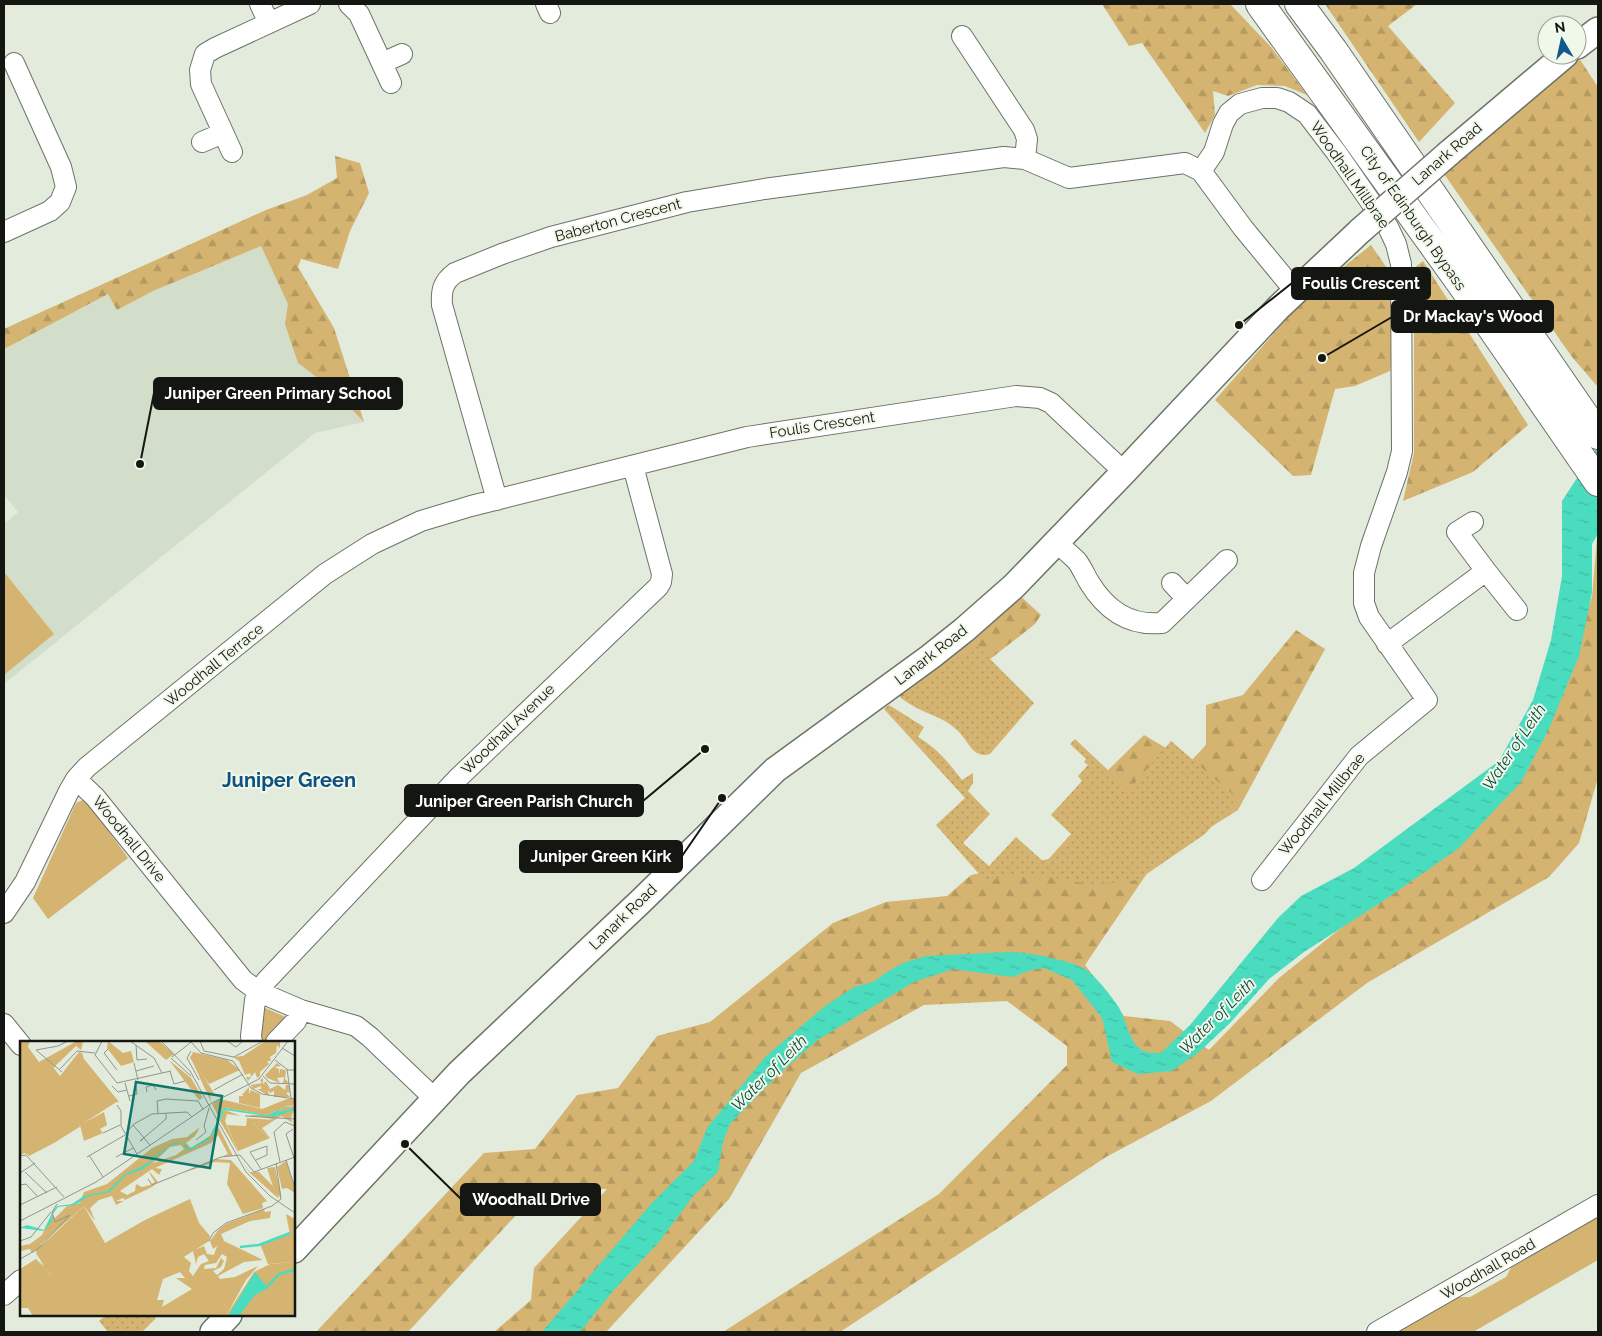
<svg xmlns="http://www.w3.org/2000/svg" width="1602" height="1336" font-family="Raleway,sans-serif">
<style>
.built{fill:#d3deca}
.grass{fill:#d4b470}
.forest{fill:url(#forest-firs)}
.park{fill:url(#park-dots)}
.water{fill:url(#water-ripples)}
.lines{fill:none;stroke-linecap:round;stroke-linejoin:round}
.minor-casing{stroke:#6c7367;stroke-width:22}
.major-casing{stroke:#6c7367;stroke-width:28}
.highway-casing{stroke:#6c7367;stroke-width:30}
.minor{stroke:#fff;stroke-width:20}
.major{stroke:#fff;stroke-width:25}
.highway{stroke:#fff;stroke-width:28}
.major-bridge-casing{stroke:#6c7367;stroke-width:28;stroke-linecap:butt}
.major-bridge{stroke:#fff;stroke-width:25}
.labels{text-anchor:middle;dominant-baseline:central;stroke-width:4;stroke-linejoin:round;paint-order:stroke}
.street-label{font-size:15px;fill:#141612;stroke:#f0f8ea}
.water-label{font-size:16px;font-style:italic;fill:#0a4a3e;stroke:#f0f8ea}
.district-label{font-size:20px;font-weight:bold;fill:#0e507f;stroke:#f0f8ea}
.inset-river{fill:none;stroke:#4adcbf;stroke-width:2.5}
.inset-road{fill:none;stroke:#90968c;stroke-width:1}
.view{fill:#0f766e;fill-opacity:0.15;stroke:#0f766e;stroke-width:2.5}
.inset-edge{fill:none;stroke:#141612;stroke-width:2.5}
.leader{fill:none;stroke:#141612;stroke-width:2}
.callout-dot{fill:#141612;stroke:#f0f8ea;stroke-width:2}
.callout{fill:#141612;stroke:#141612;stroke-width:2}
.callout-label{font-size:16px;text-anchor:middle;font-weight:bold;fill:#fff}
</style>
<defs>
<pattern id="forest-firs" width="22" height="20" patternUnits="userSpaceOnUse" patternTransform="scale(1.25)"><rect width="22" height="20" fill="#d4b470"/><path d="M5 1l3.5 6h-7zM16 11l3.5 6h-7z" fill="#b59a60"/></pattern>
<pattern id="park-dots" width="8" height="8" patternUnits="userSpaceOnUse" patternTransform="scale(1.25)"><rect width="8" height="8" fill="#d4b470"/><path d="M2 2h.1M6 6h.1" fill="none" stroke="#b59a60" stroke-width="1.8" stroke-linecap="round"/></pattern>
<pattern id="water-ripples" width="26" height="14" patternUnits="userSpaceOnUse" patternTransform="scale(1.25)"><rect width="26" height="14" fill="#4adcbf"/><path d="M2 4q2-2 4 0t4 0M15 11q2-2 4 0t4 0" fill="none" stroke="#40bca3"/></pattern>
</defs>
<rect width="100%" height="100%" fill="#e3ebdd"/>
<path class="built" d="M 266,210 L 364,422 L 315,433 L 4,684 L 4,524 L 18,512 L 4,495 L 4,329 Z"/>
<path class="grass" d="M 4,572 L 54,634 L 4,675 Z
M 83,800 L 87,801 L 128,858 L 48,919 L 33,898 L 76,803 Z
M 261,1006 L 290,1019 L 267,1042 L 261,1041 Z
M 1598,1214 L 1598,1260 L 1473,1332 L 1394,1332 L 1456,1297 L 1470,1297 L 1506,1277 L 1512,1266 Z"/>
<path class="forest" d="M 1102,4 L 1230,4 L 1271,47 L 1307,95 L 1285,86 L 1257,85 L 1228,96 L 1213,91 L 1215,115 L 1205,133 L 1142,43 L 1129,46 Z
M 1325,4 L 1417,4 L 1388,26 L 1455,103 L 1419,142 Z
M 1577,55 L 1598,87 L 1598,387 L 1572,357 L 1442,171 Z
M 335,156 L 360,163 L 369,193 L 350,231 L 338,269 L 301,259 L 298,267 L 334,328 L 364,422 L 331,388 L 298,363 L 285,324 L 288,304 L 261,246 L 153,291 L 117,310 L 108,294 L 4,349 L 4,329 L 266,210 L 307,195 L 337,178 Z
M 1371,245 L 1389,271 L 1394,344 L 1390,371 L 1355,386 L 1335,389 L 1311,475 L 1293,476 L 1215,400 L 1305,298 Z
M 1423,261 L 1528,425 L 1473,472 L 1403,501 L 1414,453 L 1414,268 Z
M 1598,526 L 1598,778 L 1579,843 L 1549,877 L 1367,983 L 1211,1101 L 1106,1157 L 840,1332 L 723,1332 L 939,1194 L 1067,1065 L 1067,1046 L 1007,1001 L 924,1005 L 801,1073 L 729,1199 L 606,1332 L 494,1332 L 531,1300 L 534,1268 L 607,1189 L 540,1189 L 408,1332 L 316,1332 L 484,1153 L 535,1149 L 577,1095 L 618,1088 L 657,1036 L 710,1022 L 833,923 L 886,902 L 947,896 L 971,875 L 1082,852 L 1102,776 L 1144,735 L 1190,762 L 1206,745 L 1206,705 L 1243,695 L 1296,630 L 1325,649 L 1238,810 L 1154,863 L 1085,965 L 1124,1016 L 1170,1021 L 1209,1050 L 1279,978 L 1408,874 L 1560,697 L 1592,597 Z
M 1016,592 L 1041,615 L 1035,624 L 975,671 L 921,704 L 901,698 L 893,685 Z"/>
<path class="park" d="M 976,645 L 1034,703 L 990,754 C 973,759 969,742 958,731 C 946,719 935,717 921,710 C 914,707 907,702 901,698 Z
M 889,705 L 924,727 L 918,737 C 939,750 947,761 962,780 L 973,773 L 973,783 L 968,791 L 990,814 L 963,843 L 989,866 L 1016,837 L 1045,863 L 1071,834 L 1051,815 L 1082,781 L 1078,776 L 1088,765 L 1084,762 L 1086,759 L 1070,744 L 1075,739 L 1129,790 L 1171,741 L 1237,798 L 1205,834 L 1138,880 L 1095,885 L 1029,874 L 1006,876 L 986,882 L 936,825 L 965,798 L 884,709 Z
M 106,1315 L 153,1315 L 156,1318 L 142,1332 L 108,1332 L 99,1321 Z"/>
<path class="water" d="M 1598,446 L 1598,534 L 1592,544 L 1592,593 L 1579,656 L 1548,731 L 1521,782 L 1459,848 L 1383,901 L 1304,952 L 1269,979 L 1230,1023 L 1199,1052 L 1172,1071 L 1138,1074 L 1112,1062 L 1102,1018 L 1072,980 L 1044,968 L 1032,970 L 1012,977 L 953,969 L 914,982 L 819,1039 L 780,1073 L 751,1102 L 730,1124 L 723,1142 L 718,1172 L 694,1195 L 659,1242 L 613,1291 L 580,1332 L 542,1332 L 651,1204 L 694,1161 L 707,1128 L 765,1057 L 825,1006 L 854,987 L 873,982 L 887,972 L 903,963 L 926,956 L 1009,952 C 1026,952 1075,961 1088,971 C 1097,978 1112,997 1118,1006 C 1126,1019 1128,1038 1139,1048 C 1144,1053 1154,1053 1161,1053 L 1190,1025 L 1278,918 L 1301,896 L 1354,868 L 1499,761 L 1533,700 L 1551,640 L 1562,576 L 1562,501 Z"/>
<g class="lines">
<g class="minor-casing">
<path id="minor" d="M 260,4 L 269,23
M 349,4 L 359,14 L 391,83
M 546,4 L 550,13
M 962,36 L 1024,130 L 1027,139 L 1025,159
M 382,63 L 402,54
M 202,142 L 223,133
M 232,152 L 201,84 L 200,70 L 205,54 L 215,48 L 310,4
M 1201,171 L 1214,152 L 1223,124 L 1229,113 L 1240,104 L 1262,98 L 1277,98 L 1289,102 L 1307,114 L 1336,152 L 1388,227 L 1396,244 L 1401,264 L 1402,451 L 1397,472 L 1371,546 L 1364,573 L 1364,603 L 1369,617 L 1427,700 L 1359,756 L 1262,880
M 4,232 L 50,211 L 60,202 L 66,187 L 61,167 L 14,63
M 497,500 L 442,305 C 441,290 443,282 455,273 L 502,254 L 551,237 L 687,202 L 764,189 L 1004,157 L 1025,159 L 1069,178 L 1185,163 L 1201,171 L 1243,228 L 1295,291
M 1057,543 C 1064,549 1071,555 1077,561 C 1082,568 1085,575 1089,582 C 1106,610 1129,626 1162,623 L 1227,560
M 1486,571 L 1517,610
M 1172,583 L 1187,599
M 1387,644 L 1486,571 L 1457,532 L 1473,522
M 76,779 L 95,797 L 243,980 L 259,992 L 301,1010 L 356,1026 L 370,1037 L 435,1099
M 4,913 L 25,882 L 69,791 L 76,779 L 87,767 L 325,574 L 372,544 L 421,521 L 471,506 L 747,437 L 1016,396 L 1040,398 L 1051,403 L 1124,472
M 4,1024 L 21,1045
M 252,1042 L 251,1036 L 255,1000 L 266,981 L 457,779 L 658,587 L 661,582 L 662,574 L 633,466
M 276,1042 L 296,1021 L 301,1010
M 4,1295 L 21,1280
M 1377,1332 L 1598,1205"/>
</g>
<g class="major-casing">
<path id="major" d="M 1577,46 L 1598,30
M 1449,153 L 1565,55
M 294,1250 L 459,1073 L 640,902 L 775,770 L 930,657 L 964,630 L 1014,586 L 1124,472 L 1278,308 L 1361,230
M 213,1332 L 229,1315"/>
</g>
<g class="highway-casing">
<path id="highway" d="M 1260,4 L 1462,285 L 1598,482
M 1299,4 L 1333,50 L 1598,435"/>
</g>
<use href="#minor" class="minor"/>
<use href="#major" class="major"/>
<use href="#highway" class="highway"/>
<g class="major-bridge-casing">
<path id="major-bridge" d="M 1361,230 L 1449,153"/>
</g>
<use href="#major-bridge" class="major-bridge"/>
</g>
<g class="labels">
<g class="street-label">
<text transform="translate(1447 154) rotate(-41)">Lanark Road</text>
<text transform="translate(1350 175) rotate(55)">Woodhall Millbrae</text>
<text transform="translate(1413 218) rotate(55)">City of Edinburgh Bypass</text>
<text transform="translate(618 220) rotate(-15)">Baberton Crescent</text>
<text transform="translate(822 425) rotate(-9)">Foulis Crescent</text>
<text transform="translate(931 655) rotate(-38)">Lanark Road</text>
<text transform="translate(214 665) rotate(-39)">Woodhall Terrace</text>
<text transform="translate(508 729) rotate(-44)">Woodhall Avenue</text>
<text transform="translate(1322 804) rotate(-51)">Woodhall Millbrae</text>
<text transform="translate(129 839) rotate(51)">Woodhall Drive</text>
<text transform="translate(623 917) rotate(-44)">Lanark Road</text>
<text transform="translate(1488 1269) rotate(-30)">Woodhall Road</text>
</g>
<g class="water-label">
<text transform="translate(1514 747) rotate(-56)">Water of Leith</text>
<text transform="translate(1217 1016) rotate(-45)">Water of Leith</text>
<text transform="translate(769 1073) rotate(-45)">Water of Leith</text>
</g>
<g class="district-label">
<text x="289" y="780">Juniper Green</text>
</g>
</g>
<g transform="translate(20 1041)">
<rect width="275" height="275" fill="#e3ebdd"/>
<path d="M 57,0 L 63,1 L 61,9 L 56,5 L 33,27 L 29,21 L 19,21 ZM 88,0 L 103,12 L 111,10 L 114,21 L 101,25 L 87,7 ZM 3,2 L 15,24 L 30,38 L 43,34 L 60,14 L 98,60 L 31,103 L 9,114 L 4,112 L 0,115 L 0,4 ZM 196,118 L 211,119 L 247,160 L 242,162 L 243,167 L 223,173 L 207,143 L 210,122 L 195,121 L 163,132 ZM 170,158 L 179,182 L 190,195 L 189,200 L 175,209 L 184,205 L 187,213 L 194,214 L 198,202 L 204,200 L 243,219 L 224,221 L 198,235 L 200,238 L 215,236 L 238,225 L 226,239 L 206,275 L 13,275 L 8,267 L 0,267 L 0,228 L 16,218 L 31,235 L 27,219 L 35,192 L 64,165 L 85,202 L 125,179 ZM 173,210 L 176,223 L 178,216 L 184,213 L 189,220 L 181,223 L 173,235 L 169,230 L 171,222 L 164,216 ZM 202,213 L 207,216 L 204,228 L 197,234 L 193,230 L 201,226 L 204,220 L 201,217 L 196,227 L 184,228 L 185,224 L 196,222 ZM 160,231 L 165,237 L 156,237 L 172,248 L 142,266 L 144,259 L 137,259 L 143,238 ZM 244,168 L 245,171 L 251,170 L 250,177 L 230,180 L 201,193 L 199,188 L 206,183 ZM 266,173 L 275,178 L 275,216 L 273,221 L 248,223 L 240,203 L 270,193 Z" fill="#d4b470" fill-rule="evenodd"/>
<path d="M 10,0 L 8,6 L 19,21 L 29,21 L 40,35 L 59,11 L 62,12 L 64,18 L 99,61 L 94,61 L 89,51 L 59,18 L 49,41 L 28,61 L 11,40 L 10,35 L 17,32 L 0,6 L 0,1 ZM 125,0 L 139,0 L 154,13 L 146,19 ZM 169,13 L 194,52 L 190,54 L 191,61 ZM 149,19 L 171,37 L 183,57 L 179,59 ZM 200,58 L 242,68 L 267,58 L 275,58 L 275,64 L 265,65 L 249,74 L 204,67 L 199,77 L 192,63 ZM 275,65 L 271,78 L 273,82 L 261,75 L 242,87 L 250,97 L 233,83 L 253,78 L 227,74 L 255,74 L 263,66 ZM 205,69 L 221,75 L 207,73 L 205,80 L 219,113 L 200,80 ZM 197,83 L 213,115 L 203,115 L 208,113 L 198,94 L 191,102 L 135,127 L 142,128 L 139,134 L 132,128 L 100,150 L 107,154 L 115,150 L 116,143 L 122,146 L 130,144 L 135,141 L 131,135 L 129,130 L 138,141 L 132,146 L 105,159 L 103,157 L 96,160 L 104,160 L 96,164 L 92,155 L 79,159 L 70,167 L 75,180 L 64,165 L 20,204 L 42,201 L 27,218 L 31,235 L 17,219 L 24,225 L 16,212 L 18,208 L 12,212 L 10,208 L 0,210 L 0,205 L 10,203 L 22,194 L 32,174 L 35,177 L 47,165 L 60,162 L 64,151 L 87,143 L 132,107 L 152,98 L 167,96 L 180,86 L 175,95 L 166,102 L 172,108 L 194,92 ZM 161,104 L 164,108 L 156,114 L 133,122 L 150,106 ZM 57,85 L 61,85 L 34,102 L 9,115 L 6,112 ZM 2,86 L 17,99 L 0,108 L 4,101 ZM 221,119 L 230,131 L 239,131 L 254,146 L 259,158 L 230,132 ZM 32,237 L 46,261 L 14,274 L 12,265 L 28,253 Z" fill="#d4b470" fill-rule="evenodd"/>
<path d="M 245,0 L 260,0 L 260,7 L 257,4 L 256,12 L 250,16 L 251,20 L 247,20 L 249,23 L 240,31 L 240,35 L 237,37 L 235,31 L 228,40 L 226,36 L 231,36 L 230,32 L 225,34 L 219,20 L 213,16 L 223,15 ZM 173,11 L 207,19 L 220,29 L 189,43 L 170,17 ZM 257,22 L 261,25 L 254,26 L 259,28 L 260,35 L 260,28 L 266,29 L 265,38 L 269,42 L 263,42 L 264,36 L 257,37 L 260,42 L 247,37 L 245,34 ZM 243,37 L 243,43 L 246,40 L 250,48 L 258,44 L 265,49 L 266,44 L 269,44 L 270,51 L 266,52 L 270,56 L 254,56 L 254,50 L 250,52 L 248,49 L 249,55 L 237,48 L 241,48 L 241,45 L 233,48 L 231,44 L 242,42 L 240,39 ZM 229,46 L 229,53 L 231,49 L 240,53 L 240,67 L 219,62 L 219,55 L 224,55 L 222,54 ZM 84,71 L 87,84 L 80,88 L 83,92 L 64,100 L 60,84 ZM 227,77 L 253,79 L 233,83 L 250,97 L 218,110 L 207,84 L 226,85 ZM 266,120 L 275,147 L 275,152 L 267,147 L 262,148 L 257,126 ZM 255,126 L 261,154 L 261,157 L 255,152 L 247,127 ZM 199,188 L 204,200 L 193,208 L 190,200 ZM 35,192 L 42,201 L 27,218 L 30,231 L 16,210 ZM 275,216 L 275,275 L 206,275 L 234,231 L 250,223 L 273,221 Z" fill="#d4b470"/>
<path d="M 275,64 L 263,66 L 254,76 L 205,69 L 195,90 L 187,99 L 170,109 L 166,108 L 163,102 L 151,104 L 123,128 L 106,134 L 90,151 L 66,156 L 60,161 L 54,164 L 38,166 L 33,173 L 32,180 L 24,190 L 0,187 L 7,184 L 24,189 L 33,170 L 37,165 L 52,163 L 64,155 L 88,150 L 105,133 L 123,125 L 153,102 L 164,102 L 169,108 L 190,95 L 204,67 L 249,74 L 265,65 ZM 235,231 L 248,247 L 235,254 L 219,275 L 208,275 Z" fill="#4adcbf"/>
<path class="inset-river" d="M 254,74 L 275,68M 220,206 L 239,204 L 270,192M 247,246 L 259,233 L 275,229"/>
<path class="inset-road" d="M 82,0 L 75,14 L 97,42 L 151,30M 110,0 L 134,17 L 142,32M 141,0 L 170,30 L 226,131 L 250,155 L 275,172M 180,0 L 184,10 L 214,16 L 243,0M 207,0 L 216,6 L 223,0M 116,4 L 117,19 L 127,18M 165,6 L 171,1 L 181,12 L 213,20 L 231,47 L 242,53 L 275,58M 262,7 L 275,15M 88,8 L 84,12 L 97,29M 171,10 L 167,17 L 179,39M 152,16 L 165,6M 151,17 L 171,35M 255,19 L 268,29 L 275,29M 114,22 L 118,39M 40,28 L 57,10 L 75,12M 267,28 L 271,57M 116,30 L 134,25M 150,30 L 154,43 L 165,40M 42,31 L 16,9 L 38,5 L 48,0M 243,35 L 250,42 L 275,43M 105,42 L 110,60M 92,45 L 98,51 L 107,49M 194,49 L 223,33M 127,51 L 126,46 L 133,44 L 136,49M 109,55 L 117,53 L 116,45M 97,64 L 101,70 L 101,85 L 117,113M 138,72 L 137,60 L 146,58 L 178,60 L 183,68M 225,75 L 275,78M 113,84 L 130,104M 273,88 L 266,93 L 274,117M 83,92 L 100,84M 105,93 L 114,83 L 132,73 L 167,71 L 172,76M 123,98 L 120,100 L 146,78 L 146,72M 176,99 L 186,91 L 184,85 L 189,67M 69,114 L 83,136M 0,115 L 6,114 L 44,156M 67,116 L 105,94M 96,116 L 113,107M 236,119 L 247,114 L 247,105 L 230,111 L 241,128M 266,119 L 275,147M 260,121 L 254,91 L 265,81 L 275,85M 5,131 L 27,152M 0,132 L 15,122M 128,138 L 132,144 L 201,116 L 220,114 L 234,131 L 275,116M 0,144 L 6,143 L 18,156M 0,164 L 37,146M 0,180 L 76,141 L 192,62 L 239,38 L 268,0M 0,200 L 11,196 L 31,171M 189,200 L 193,192 L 206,182 L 252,165 L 261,158 L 256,122M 0,218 L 18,208 L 50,174 L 35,181 L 32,171 L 37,163"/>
<path class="view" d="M 116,41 L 202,55 L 190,127 L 104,113 Z"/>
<rect width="275" height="275" class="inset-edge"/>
</g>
<path class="leader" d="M1239 325L1292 283M1322 358L1392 317M140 464L154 393M705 749L643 801M722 798L682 856M405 1144L461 1199"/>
<g class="callout-dot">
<circle cx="1239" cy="325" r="5"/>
<circle cx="1322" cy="358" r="5"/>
<circle cx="140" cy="464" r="5"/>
<circle cx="705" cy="749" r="5"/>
<circle cx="722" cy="798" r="5"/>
<circle cx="405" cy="1144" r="5"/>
</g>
<g class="callout">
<rect x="1292" y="268" width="138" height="31" rx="5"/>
<rect x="1392" y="301" width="161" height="31" rx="5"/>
<rect x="154" y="378" width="248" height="31" rx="5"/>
<rect x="405" y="785" width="238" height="31" rx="5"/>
<rect x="520" y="841" width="162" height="31" rx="5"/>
<rect x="461" y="1184" width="139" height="31" rx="5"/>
</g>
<g class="callout-label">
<text x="1361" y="289">Foulis Crescent</text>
<text x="1473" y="322">Dr Mackay's Wood</text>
<text x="278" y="399">Juniper Green Primary School</text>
<text x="524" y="807">Juniper Green Parish Church</text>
<text x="601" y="862">Juniper Green Kirk</text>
<text x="531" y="1205">Woodhall Drive</text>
</g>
<rect width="1602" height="1336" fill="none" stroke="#141612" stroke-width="10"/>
<g transform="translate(1562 40) rotate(351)"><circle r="24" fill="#f0f8ea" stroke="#989e94"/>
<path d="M0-4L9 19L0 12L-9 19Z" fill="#11598d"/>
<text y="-8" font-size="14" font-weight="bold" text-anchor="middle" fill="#141612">N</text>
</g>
</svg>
